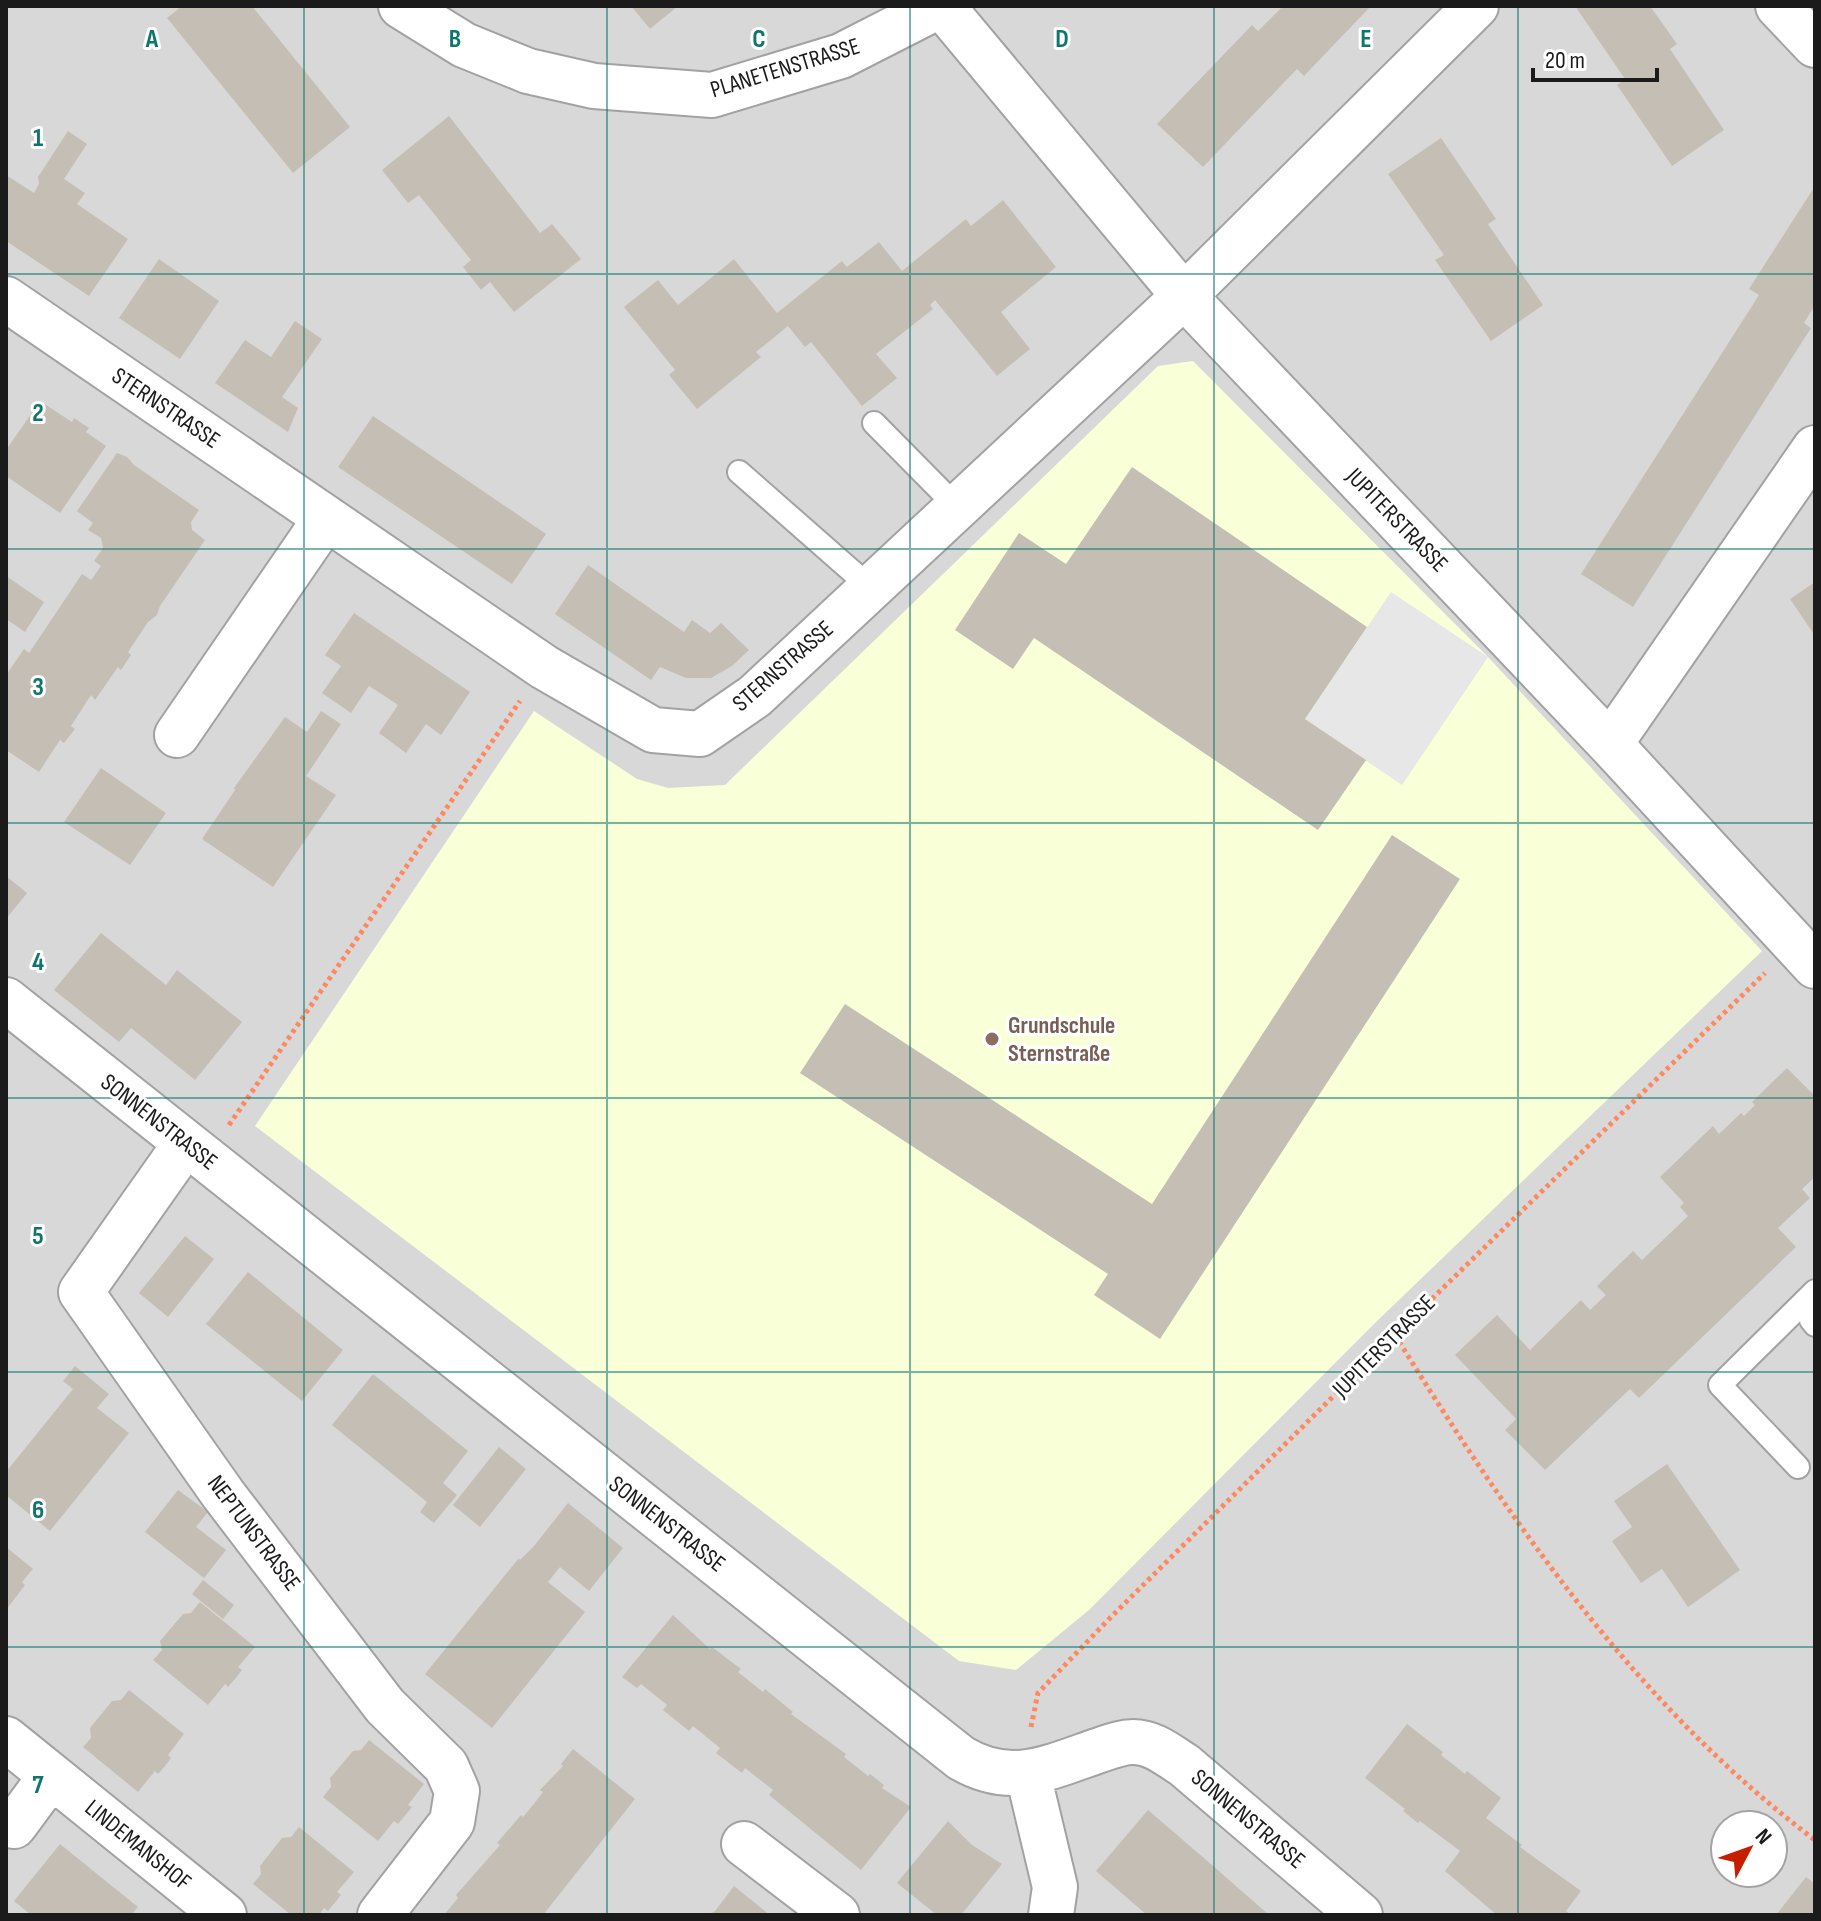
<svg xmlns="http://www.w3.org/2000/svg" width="1821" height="1921" font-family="'Sofia Sans Condensed',sans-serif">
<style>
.residential{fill:#d9d8d8;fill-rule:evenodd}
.education{fill:#f9ffd7}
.parking{fill:#e7e7e7}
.building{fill:#c5beb4}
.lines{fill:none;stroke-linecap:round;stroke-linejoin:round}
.service-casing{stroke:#a2a2a2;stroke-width:26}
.minor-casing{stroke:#a2a2a2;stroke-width:48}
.path{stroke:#fd8961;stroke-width:5;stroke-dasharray:4 4;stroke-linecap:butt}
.service{stroke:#fff;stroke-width:22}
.minor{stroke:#fff;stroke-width:44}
.grid{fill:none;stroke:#0f766e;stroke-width:2;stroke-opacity:0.55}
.education-dot{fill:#8d6e63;stroke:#fff;stroke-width:3}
.labels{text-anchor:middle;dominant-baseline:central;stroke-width:6;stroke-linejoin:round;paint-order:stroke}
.street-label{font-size:24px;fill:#1b1b1b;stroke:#fff}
.education-label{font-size:24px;font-weight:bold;fill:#785e54;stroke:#fff;text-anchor:start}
.grid-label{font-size:26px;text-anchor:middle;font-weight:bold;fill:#0f766e;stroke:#fff;stroke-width:6;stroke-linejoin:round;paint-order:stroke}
</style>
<rect width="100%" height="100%" fill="#edebe0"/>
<path class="residential" d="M 6,6 L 1815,6 L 1815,1915 L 6,1915 ZM 1725,1825 L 1773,1825 L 1773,1873 L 1725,1873 Z"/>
<path class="education" d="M 1193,361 L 1488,657 L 1762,951 L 1375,1323 L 1089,1610 L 1016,1670 L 959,1661 L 255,1126 L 534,711 L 637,779 L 668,788 L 725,785 L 1158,366 Z"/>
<path class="parking" d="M 1391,592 L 1488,657 L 1402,785 L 1305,719 Z"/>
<path class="building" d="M 182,6 L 252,6 L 350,127 L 293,173 L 167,18 Z
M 631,6 L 678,6 L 650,29 Z
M 1283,6 L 1371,6 L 1304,76 L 1297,69 L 1203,167 L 1157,124 L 1252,25 L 1258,31 Z
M 1575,6 L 1650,6 L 1677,44 L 1670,49 L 1724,130 L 1672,166 L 1617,85 L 1625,79 Z
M 449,116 L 540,233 L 552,224 L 581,259 L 514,312 L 490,282 L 481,290 L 463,267 L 471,260 L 419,195 L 408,203 L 382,170 Z
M 68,131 L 87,144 L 64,179 L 85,193 L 77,204 L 128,239 L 89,296 L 6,241 L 6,175 L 34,193 L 39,184 L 38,177 Z
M 1441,138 L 1496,219 L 1488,224 L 1543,305 L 1491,341 L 1435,260 L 1444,255 L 1388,174 Z
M 1815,186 L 1815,305 L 1804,323 L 1811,328 L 1633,607 L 1581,574 L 1759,295 L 1749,289 Z
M 1003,200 L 1056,267 L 1001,312 L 1030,349 L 997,376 L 935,300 L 930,305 L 933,309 L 876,354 L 897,378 L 862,406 L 811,342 L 805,347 L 788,326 L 756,352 L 761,357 L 697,409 L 669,375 L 675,370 L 624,307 L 658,280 L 678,305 L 734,259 L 777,313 L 842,261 L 847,267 L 879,242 L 902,271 L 966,219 L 971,226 Z
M 159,259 L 219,301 L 180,359 L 119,318 Z
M 295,321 L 322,339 L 282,397 L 298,408 L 288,432 L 215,383 L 245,340 L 271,357 Z
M 40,401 L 72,422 L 74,418 L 89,428 L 86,432 L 106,446 L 60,513 L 6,476 L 6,450 Z
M 373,416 L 546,534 L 512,584 L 338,467 Z
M 117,453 L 127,457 L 134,465 L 199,510 L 191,522 L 192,530 L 205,540 L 160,606 L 157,615 L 148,622 L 128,652 L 131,655 L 121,670 L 118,667 L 95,700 L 91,695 L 71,726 L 75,729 L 64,743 L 60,740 L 39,772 L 6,750 L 6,675 L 24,649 L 29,653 L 82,574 L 91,580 L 101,566 L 94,561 L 103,548 L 101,538 L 88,530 L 93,523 L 77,511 Z
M 1132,467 L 1367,627 L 1305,719 L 1366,760 L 1318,830 L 1034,638 L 1013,669 L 955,630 L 1019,533 L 1066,564 Z
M 588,565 L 684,632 L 692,620 L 710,633 L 721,623 L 749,650 L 732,666 L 711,678 L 686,678 L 660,667 L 651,680 L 555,614 Z
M 6,576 L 44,602 L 25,632 L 6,619 Z
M 1815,582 L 1815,636 L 1790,599 Z
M 354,613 L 470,692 L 441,735 L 426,724 L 406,753 L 379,733 L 398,705 L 383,695 L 369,686 L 351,713 L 322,693 L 341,666 L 325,655 Z
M 321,711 L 341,724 L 306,776 L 336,795 L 273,887 L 202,839 L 235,790 L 234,788 L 285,717 L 307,732 Z
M 101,768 L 166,813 L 130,865 L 64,822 Z
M 1392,835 L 1460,879 L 1160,1339 L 1094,1295 L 1108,1274 L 800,1073 L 845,1004 L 1152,1204 Z
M 6,876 L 27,893 L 6,919 Z
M 101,933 L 166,985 L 177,970 L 242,1022 L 195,1080 L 131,1028 L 119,1042 L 54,990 Z
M 1787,1068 L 1815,1096 L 1815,1177 L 1802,1189 L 1810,1198 L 1778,1228 L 1796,1247 L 1639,1398 L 1630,1389 L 1545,1470 L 1505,1430 L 1516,1419 L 1455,1355 L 1497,1315 L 1530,1350 L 1581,1300 L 1590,1310 L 1606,1295 L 1597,1286 L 1633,1251 L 1642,1260 L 1688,1216 L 1680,1207 L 1684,1203 L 1660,1177 L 1713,1126 L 1719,1134 L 1741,1113 L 1744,1116 L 1755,1105 L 1752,1102 Z
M 185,1236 L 214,1259 L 168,1317 L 139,1293 Z
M 248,1272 L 343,1350 L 302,1401 L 206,1324 Z
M 75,1366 L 109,1394 L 97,1408 L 129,1433 L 50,1531 L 6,1495 L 6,1472 L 73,1389 L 63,1381 Z
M 373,1374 L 468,1451 L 443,1483 L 457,1495 L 434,1523 L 420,1512 L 427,1502 L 332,1425 Z
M 499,1447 L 526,1469 L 480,1527 L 453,1505 Z
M 1667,1464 L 1740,1570 L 1688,1607 L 1662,1569 L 1641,1583 L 1612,1541 L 1632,1527 L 1614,1501 Z
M 178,1490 L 208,1512 L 196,1527 L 226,1550 L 204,1578 L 145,1532 Z
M 568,1503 L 623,1548 L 589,1591 L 560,1567 L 548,1582 L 585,1612 L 492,1728 L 425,1674 L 519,1558 L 520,1560 L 534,1546 Z
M 6,1547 L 33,1569 L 22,1582 L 25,1585 L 6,1610 Z
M 203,1580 L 234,1605 L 223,1619 L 192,1594 Z
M 200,1602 L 255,1647 L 238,1667 L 242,1670 L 235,1679 L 228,1687 L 225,1684 L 208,1705 L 153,1660 L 162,1650 L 160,1641 L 183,1614 L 191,1613 Z
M 673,1615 L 710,1649 L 712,1647 L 741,1669 L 738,1672 L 763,1692 L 765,1689 L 793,1712 L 791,1714 L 846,1754 L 844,1757 L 868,1776 L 870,1774 L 884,1785 L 882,1788 L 911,1807 L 861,1870 L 769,1795 L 773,1790 L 745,1768 L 742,1773 L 716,1753 L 720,1748 L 693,1726 L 689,1731 L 663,1710 L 667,1705 L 641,1684 L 637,1688 L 622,1677 Z
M 129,1690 L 184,1734 L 168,1755 L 171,1758 L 165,1766 L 158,1774 L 155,1771 L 138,1792 L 83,1747 L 91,1738 L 90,1728 L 112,1701 L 121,1700 Z
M 1407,1724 L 1443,1752 L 1441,1755 L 1465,1774 L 1467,1771 L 1501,1798 L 1486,1818 L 1522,1845 L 1520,1847 L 1581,1891 L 1566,1911 L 1572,1915 L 1497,1915 L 1445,1871 L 1460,1851 L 1420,1821 L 1418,1823 L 1403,1811 L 1405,1809 L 1365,1778 Z
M 369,1740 L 424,1784 L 408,1805 L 412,1807 L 398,1824 L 394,1821 L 378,1841 L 323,1797 L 331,1787 L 330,1778 L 353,1751 L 361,1750 Z
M 573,1749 L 635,1799 L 543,1915 L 444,1915 L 458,1898 L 456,1895 L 500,1845 L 497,1843 L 521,1815 L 523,1817 L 533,1805 L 543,1792 L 540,1790 L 563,1766 L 561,1764 Z
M 1148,1810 L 1212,1865 L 1269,1915 L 1147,1915 L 1096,1871 Z
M 948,1821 L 972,1845 L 1002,1864 L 961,1915 L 937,1915 L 897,1883 Z
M 299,1827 L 354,1872 L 337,1892 L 341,1895 L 328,1911 L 324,1908 L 319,1915 L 291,1915 L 253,1884 L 261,1874 L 260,1866 L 282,1838 L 291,1837 Z
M 60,1844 L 138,1907 L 131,1915 L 31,1915 L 14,1901 Z
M 1806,1877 L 1815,1884 L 1815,1915 L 1776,1915 Z
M 734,1886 L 765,1911 L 769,1915 L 708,1915 L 715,1911 Z"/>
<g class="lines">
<g class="service-casing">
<path id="service" d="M 874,423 L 957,507
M 739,472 L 871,588
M 1815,1291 L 1811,1320 L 1815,1325
M 1798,1467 L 1720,1385 L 1814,1292"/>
</g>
<g class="minor-casing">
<path id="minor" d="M 401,6 L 464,45 L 528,71 L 594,86 L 712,95 L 841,56 L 939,6
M 942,6 L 1184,296 L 1610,744 L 1815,966
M 1778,6 L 1815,45
M 6,299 L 544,667 L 653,730 L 700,734 L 755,696 L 1184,296 L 1476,6
M 177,735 L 326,518
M 1610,744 L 1815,448
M 6,1000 L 961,1758 C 1010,1787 1048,1768 1097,1751 C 1109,1747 1121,1742 1133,1742 C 1153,1742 1168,1755 1184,1765 L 1360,1915
M 186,1143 L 81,1292 L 223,1494 L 385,1706 L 446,1766 L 457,1791 L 452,1822 L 380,1915
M 6,1739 L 224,1915
M 1028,1774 L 1055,1887 L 1051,1915
M 6,1825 L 14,1826 L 51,1776
M 744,1844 L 837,1915"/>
</g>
<path class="path" d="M 229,1125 L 520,701
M 1395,1335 C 1511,1522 1637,1706 1815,1840
M 1031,1727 L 1038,1693 L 1111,1617 L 1395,1335 L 1765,973"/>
<use href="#service" class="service"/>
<use href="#minor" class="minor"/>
</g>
<path class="grid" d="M 304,6 L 304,1915M 607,6 L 607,1915M 910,6 L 910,1915M 1214,6 L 1214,1915M 1518,6 L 1518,1915M 6,274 L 1815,274M 6,549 L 1815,549M 6,823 L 1815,823M 6,1098 L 1815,1098M 6,1372 L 1815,1372M 6,1647 L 1815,1647"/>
<circle class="education-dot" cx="992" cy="1039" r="8"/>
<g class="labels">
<g class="street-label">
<text transform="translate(785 68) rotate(-17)">PLANETENSTRASSE</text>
<text transform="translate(166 408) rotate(34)">STERNSTRASSE</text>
<text transform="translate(1397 520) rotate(46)">JUPITERSTRASSE</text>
<text transform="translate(783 666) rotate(-41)">STERNSTRASSE</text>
<text transform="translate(159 1122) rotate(38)">SONNENSTRASSE</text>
<text transform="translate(1384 1346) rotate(-45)">JUPITERSTRASSE</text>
<text transform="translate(667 1524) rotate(38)">SONNENSTRASSE</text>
<text transform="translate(254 1533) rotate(53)">NEPTUNSTRASSE</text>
<text transform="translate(1248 1819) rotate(40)">SONNENSTRASSE</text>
<text transform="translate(138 1845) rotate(39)">LINDEMANSHOF</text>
</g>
<g class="education-label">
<text x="1008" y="1025">Grundschule<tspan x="1008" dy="28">Sternstraße</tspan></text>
</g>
</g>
<g class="grid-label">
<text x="152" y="47">A</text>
<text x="455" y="47">B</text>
<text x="759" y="47">C</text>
<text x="1062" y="47">D</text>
<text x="1366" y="47">E</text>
<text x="38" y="146">1</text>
<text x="38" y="421">2</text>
<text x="38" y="695">3</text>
<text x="38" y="970">4</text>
<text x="38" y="1244">5</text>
<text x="38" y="1518">6</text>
<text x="38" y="1793">7</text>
</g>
<rect width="1821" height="1921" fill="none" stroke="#1b1b1b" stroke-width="16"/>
<g transform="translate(1749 1849) rotate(49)"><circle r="38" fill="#ffffff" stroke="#a4a4a4" stroke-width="2"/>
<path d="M0-6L14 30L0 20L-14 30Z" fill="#c61e00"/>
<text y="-12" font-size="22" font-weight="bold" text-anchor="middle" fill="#1b1b1b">N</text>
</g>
<path d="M1533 68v12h124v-12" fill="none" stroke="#1b1b1b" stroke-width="4"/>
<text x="1545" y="68" font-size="24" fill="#1b1b1b" stroke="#ffffff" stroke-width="6" paint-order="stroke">20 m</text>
</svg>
